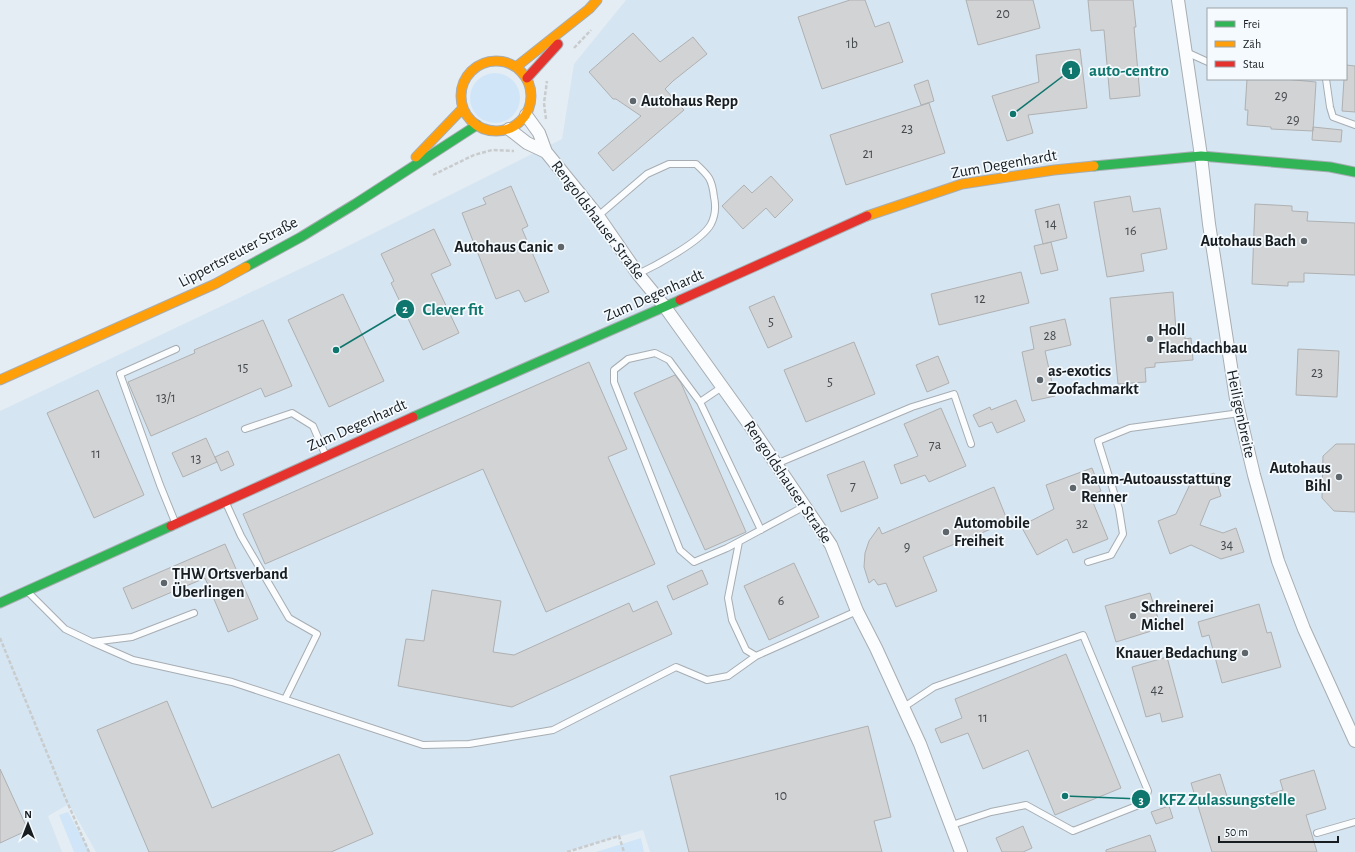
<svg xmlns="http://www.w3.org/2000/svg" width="1355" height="852" font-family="'Alegreya Sans',sans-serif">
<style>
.built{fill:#d5e5f2;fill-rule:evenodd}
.green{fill:#d0e5f7}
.building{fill:#d2d3d4;stroke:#afb0b1}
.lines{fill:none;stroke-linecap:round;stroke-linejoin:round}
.lane-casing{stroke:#a7adb2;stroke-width:8}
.street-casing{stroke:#a7adb2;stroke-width:14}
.fast-casing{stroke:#a7adb2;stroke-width:11}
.slow-casing{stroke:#a7adb2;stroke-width:11}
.jam-casing{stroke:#a7adb2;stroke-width:11}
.path{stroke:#c9cccd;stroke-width:2.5;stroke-dasharray:4 2;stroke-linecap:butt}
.lane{stroke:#fbfcfd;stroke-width:6}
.street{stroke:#fbfcfd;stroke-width:12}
.fast{stroke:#30b455;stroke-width:9}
.slow{stroke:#ff9f0a;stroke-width:9}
.jam{stroke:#e5322d;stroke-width:9}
.poi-dot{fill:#5f666b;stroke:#f4fafe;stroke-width:1.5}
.labels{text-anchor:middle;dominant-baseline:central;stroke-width:3.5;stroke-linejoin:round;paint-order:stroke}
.number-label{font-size:14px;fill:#464a4e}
.poi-label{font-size:16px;font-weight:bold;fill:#171d21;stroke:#f4fafe;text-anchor:start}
.street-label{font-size:16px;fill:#171d21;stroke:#f4fafe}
.leader{fill:none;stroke:#0f766e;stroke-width:1.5}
.callout-dot{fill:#0f766e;stroke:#f4fafe;stroke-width:1.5}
.mark-label{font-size:12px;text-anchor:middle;font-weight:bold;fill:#fff}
.callout-label{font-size:17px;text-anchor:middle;font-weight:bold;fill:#0f766e;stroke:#f4fafe;stroke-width:3.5;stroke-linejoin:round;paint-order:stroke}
</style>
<rect width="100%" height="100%" fill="#e5edf4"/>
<path class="built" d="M 626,0 L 1355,0 L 1355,852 L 650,852 L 643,830 L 564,852 L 96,852 L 69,804 L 48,816 L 62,852 L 0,852 L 0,411 L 342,249 L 562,139 L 574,64 ZM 1208,9 L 1346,9 L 1346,79 L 1208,79 Z"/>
<path class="green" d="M470 98a25 25 0 1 1 50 0a25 25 0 1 1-50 0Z
M 68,812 L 90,852 L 74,852 L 59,815 Z
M 641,838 L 644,852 L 596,852 Z"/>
<path class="building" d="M 850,0 L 865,0 L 875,27 L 889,22 L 903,62 L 822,89 L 798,17 Z
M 966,0 L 1033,0 L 1040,28 L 978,45 Z
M 1088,0 L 1133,0 L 1136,27 L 1134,27 L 1140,96 L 1110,99 L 1104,30 L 1091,31 Z
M 633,33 L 660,62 L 693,37 L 707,54 L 673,81 L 665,89 L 684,110 L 613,171 L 598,153 L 641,116 L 616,99 L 613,99 L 589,72 Z
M 1080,49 L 1087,108 L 1028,115 L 1033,133 L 1007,141 L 992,96 L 1039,82 L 1036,55 Z
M 1346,65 L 1355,66 L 1355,112 L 1342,111 L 1344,79 L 1346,79 Z
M 1247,79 L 1284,79 L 1316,82 L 1313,131 L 1271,129 L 1271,127 L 1247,125 L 1248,110 L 1245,110 Z
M 928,80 L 934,101 L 921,105 L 914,85 Z
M 929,103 L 945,153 L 846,185 L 830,135 Z
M 1313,127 L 1342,130 L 1341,142 L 1312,140 Z
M 771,176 L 793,200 L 775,218 L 766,208 L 743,229 L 722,206 L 744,185 L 752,193 Z
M 511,186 L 528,226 L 522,229 L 549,292 L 525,302 L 519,290 L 496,299 L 462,213 L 486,204 L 483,198 Z
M 1130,196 L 1133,212 L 1160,208 L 1167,249 L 1141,254 L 1144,271 L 1107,277 L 1094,202 Z
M 1059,204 L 1067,238 L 1043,244 L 1035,210 Z
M 1255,204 L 1292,206 L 1292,211 L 1308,212 L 1307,221 L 1355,223 L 1355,275 L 1304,273 L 1304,282 L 1288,282 L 1288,286 L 1252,284 Z
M 434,229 L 451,265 L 431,274 L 459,333 L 423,350 L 391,283 L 394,281 L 381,254 Z
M 1051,242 L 1058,270 L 1041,274 L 1034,246 Z
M 1021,272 L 1029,303 L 939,325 L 931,294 Z
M 1173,292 L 1176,330 L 1185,329 L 1185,339 L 1191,338 L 1193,360 L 1155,363 L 1155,367 L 1145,368 L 1146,382 L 1118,384 L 1110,298 Z
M 343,294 L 384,381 L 329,407 L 288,320 Z
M 774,296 L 792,337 L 768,348 L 749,307 Z
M 1065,319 L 1071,345 L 1045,351 L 1055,396 L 1032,401 L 1022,352 L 1034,349 L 1030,327 Z
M 263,320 L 292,386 L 265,397 L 261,388 L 151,436 L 128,382 L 195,353 L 194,350 Z
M 854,342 L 875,394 L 806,422 L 784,370 Z
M 1298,349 L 1339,351 L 1337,397 L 1296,395 Z
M 938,356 L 949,383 L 927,392 L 916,365 Z
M 589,362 L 627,449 L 608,457 L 655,564 L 546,612 L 483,469 L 265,564 L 243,514 Z
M 675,375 L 681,383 L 746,532 L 705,550 L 634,393 Z
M 98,390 L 144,495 L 94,518 L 47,413 Z
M 1016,400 L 1025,421 L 997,433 L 992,422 L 979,427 L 973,415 L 990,407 L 991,410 Z
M 941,408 L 966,466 L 929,482 L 925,475 L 901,484 L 894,465 L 918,456 L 904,424 Z
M 206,438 L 217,462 L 183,477 L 172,453 Z
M 1336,444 L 1355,444 L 1355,512 L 1334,511 L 1322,498 L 1323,456 Z
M 228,451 L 234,465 L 221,471 L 215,457 Z
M 864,461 L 878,498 L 841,512 L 827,475 Z
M 1092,468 L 1101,491 L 1090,495 L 1108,539 L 1073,553 L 1067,539 L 1037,555 L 1021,526 L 1054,509 L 1046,485 Z
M 1214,473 L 1221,496 L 1210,500 L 1200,525 L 1223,533 L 1236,528 L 1244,552 L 1221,559 L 1191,545 L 1170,554 L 1158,521 L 1176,514 L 1191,482 Z
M 994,487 L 1008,522 L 923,557 L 937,591 L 896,607 L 886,583 L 878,585 L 874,579 L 869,583 L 864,567 L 865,553 L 869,541 L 879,527 L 882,534 Z
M 225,544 L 258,619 L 228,632 L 205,578 L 132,609 L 123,588 Z
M 794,563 L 819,617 L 769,640 L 744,586 Z
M 702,570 L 708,584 L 673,600 L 667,586 Z
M 432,590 L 501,601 L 493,652 L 514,655 L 629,603 L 633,612 L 657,601 L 672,634 L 512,707 L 398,686 L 406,639 L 424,641 Z
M 1150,593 L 1161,628 L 1116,642 L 1105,606 Z
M 1259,604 L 1267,633 L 1271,632 L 1281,667 L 1222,683 L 1209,635 L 1202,637 L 1198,622 Z
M 1066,654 L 1121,788 L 1055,815 L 1028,750 L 983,769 L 968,733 L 941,743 L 935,729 L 962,718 L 955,699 Z
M 1167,657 L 1183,717 L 1162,722 L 1160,713 L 1146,717 L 1132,667 Z
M 167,701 L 212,808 L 339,754 L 373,834 L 331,852 L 149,852 L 97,730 Z
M 868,726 L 891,817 L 874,821 L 882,852 L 689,852 L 670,776 Z
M 0,769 L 28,830 L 0,843 Z
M 1314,770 L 1326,809 L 1306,815 L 1317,852 L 1212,852 L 1191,783 L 1220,774 L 1230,806 L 1283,790 L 1280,780 Z
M 1169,806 L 1173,818 L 1156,824 L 1151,812 Z
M 1023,826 L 1032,848 L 1023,852 L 1002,852 L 996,838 Z
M 1150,835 L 1156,852 L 1106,852 L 1106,850 Z"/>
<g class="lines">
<g class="lane-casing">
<path id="lane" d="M 1186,52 L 1208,62
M 1326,79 L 1330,107 L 1333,117 L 1355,125
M 598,216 L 647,174 L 669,164 L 696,164 C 709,176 712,179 714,197 C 716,206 715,216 711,224 C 702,241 655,266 638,274
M 722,387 L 700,402 L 761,530
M 700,402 L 669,360 L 655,353 L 628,359 L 614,370 L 614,382 L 680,550 L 694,562 L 727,548 L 805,506
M 245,429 L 292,413 L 313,426 L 325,454
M 776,464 L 912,407 L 954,394 L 971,444
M 226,503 L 241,536 L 289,618 L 317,634 L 285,699
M 175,522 L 160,485 L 120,374 L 176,349
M 739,542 L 728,598 L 732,620 L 746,650 L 756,656 L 857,611
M 1088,562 L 1111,555 L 1123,534 L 1119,509 L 1098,441 L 1130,428 L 1240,413
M 28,592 L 65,629 L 92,642 L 132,637 L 194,613
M 92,642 L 133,660 L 232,682 L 423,745 L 469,744 L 553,730 L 676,667 L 707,680 L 728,676 L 756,656
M 904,707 L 934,687 L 1083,635 L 1148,791 L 1144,803 L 1073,831 L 1026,805 L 991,812 L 952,825
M 1317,833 L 1355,822"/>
</g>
<g class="street-casing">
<path id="street" d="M 1178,0 L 1201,156 L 1209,224 L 1236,399 L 1254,475 L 1278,561 L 1304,629 L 1355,741
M 526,115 L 539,133 L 546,152 L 598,216 L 638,274 L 665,307 L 751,427 L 831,545 L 857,611 L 876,648 L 920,744 L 961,852
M 509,129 L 527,143 L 546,152"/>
</g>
<g class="fast-casing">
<path id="fast" d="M 1094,166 L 1201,156 L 1330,167 L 1355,172
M 246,267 L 301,237 L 355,204 L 477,125
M 413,417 L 680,300
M 0,603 L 171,526"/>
</g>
<g class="slow-casing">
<path id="slow" d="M461 96a35 35 0 1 1 70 0a35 35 0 1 1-70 0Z
M 516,67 L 589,9 L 597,0
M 416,157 L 463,108
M 867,216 L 962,184 L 1054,170 L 1094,166
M 0,380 L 215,284 L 246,267"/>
</g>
<g class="jam-casing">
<path id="jam" d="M 527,78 L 558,44
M 680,300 L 867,216
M 171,526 L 413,417"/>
</g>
<path class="path" d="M 574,48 L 591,30
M 546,119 L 544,103 L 547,81
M 433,175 L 474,155 L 492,150 L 514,151
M 0,638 L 65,797 L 89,852
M 567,852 L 619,836 L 624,852"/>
<use href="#lane" class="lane"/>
<use href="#street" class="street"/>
<use href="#fast" class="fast"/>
<use href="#slow" class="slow"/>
<use href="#jam" class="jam"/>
</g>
<g class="poi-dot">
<circle cx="633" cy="101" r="4"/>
<circle cx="1304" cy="241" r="4"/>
<circle cx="561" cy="247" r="4"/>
<circle cx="1150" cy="339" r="4"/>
<circle cx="1040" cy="380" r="4"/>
<circle cx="1339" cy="477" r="4"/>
<circle cx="1073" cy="488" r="4"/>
<circle cx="946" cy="532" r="4"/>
<circle cx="164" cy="583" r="4"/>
<circle cx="1133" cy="616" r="4"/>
<circle cx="1245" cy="653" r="4"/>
</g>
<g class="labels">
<g class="number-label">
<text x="1003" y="14">20</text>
<text x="852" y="44">1b</text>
<text x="1281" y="96">29</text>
<text x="1293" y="120">29</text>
<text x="907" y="129">23</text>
<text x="868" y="154">21</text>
<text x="1051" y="224">14</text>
<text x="1131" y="231">16</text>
<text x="980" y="299">12</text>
<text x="771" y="322">5</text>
<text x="1050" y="336">28</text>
<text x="243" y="368">15</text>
<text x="1317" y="373">23</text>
<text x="830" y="382">5</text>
<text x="166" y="398">13/1</text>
<text x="935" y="445">7a</text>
<text x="96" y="454">11</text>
<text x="196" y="459">13</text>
<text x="853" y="486">7</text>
<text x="1082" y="524">32</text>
<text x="1227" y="545">34</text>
<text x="907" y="547">9</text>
<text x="781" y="601">6</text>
<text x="1157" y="690">42</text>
<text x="983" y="718">11</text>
<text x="781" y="796">10</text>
</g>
<g class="poi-label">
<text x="641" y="101">Autohaus Repp</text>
<text x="1296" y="241" text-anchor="end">Autohaus Bach</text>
<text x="553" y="247" text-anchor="end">Autohaus Canic</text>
<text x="1158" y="330">Holl<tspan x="1158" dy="18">Flachdachbau</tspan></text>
<text x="1048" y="371">as-exotics<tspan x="1048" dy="18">Zoofachmarkt</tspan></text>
<text x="1331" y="468" text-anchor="end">Autohaus<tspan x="1331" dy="18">Bihl</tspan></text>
<text x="1081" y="479">Raum-Autoausstattung<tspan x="1081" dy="18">Renner</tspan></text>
<text x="954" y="523">Automobile<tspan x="954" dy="18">Freiheit</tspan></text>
<text x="172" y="574">THW Ortsverband<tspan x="172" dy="18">Überlingen</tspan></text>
<text x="1141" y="607">Schreinerei<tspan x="1141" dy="18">Michel</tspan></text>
<text x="1237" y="653" text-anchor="end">Knauer Bedachung</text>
</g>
<g class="street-label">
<text transform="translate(1004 164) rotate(-10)">Zum Degenhardt</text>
<text transform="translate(598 220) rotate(53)">Rengoldshauser Straße</text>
<text transform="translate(238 252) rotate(-28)">Lippertsreuter Straße</text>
<text transform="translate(654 295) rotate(-24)">Zum Degenhardt</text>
<text transform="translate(1241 414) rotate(78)">Heiligenbreite</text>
<text transform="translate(357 425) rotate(-24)">Zum Degenhardt</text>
<text transform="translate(788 482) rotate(56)">Rengoldshauser Straße</text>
</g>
</g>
<path class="leader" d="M1013 114L1071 70M336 350L405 309M1065 796L1141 799"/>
<g class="callout-dot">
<circle cx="1013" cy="114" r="4"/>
<circle cx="336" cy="350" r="4"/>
<circle cx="1065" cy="796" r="4"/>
<circle cx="1071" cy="70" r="10"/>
<circle cx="405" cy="309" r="10"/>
<circle cx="1141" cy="799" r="10"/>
</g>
<g class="mark-label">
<text x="1071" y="74">1</text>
<text x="405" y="313">2</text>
<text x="1141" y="804">3</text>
</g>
<g class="callout-label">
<text x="1129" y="76">auto-centro</text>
<text x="453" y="315">Clever fit</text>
<text x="1227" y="805">KFZ Zulassungstelle</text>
</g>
<rect x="1207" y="8" width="140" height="72" fill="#f4fafe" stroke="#9ca2a6"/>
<rect x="1215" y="21" width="20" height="6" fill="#30b455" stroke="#9ca2a6"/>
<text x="1243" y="28" font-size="12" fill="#171d21">Frei</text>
<rect x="1215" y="41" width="20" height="6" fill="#ff9f0a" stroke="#9ca2a6"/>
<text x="1243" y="48" font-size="12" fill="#171d21">Zäh</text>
<rect x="1215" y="61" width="20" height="6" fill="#e5322d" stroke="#9ca2a6"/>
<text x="1243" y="68" font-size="12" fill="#171d21">Stau</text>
<g transform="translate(28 824)" stroke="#f4fafe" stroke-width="3" paint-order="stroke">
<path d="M0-3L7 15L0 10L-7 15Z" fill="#171d21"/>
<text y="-6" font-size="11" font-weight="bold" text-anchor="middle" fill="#171d21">N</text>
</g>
<path d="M1219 836v6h119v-6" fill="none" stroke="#171d21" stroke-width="2"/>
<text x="1225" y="836" font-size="12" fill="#171d21" stroke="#f4fafe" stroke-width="3" paint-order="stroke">50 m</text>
</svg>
